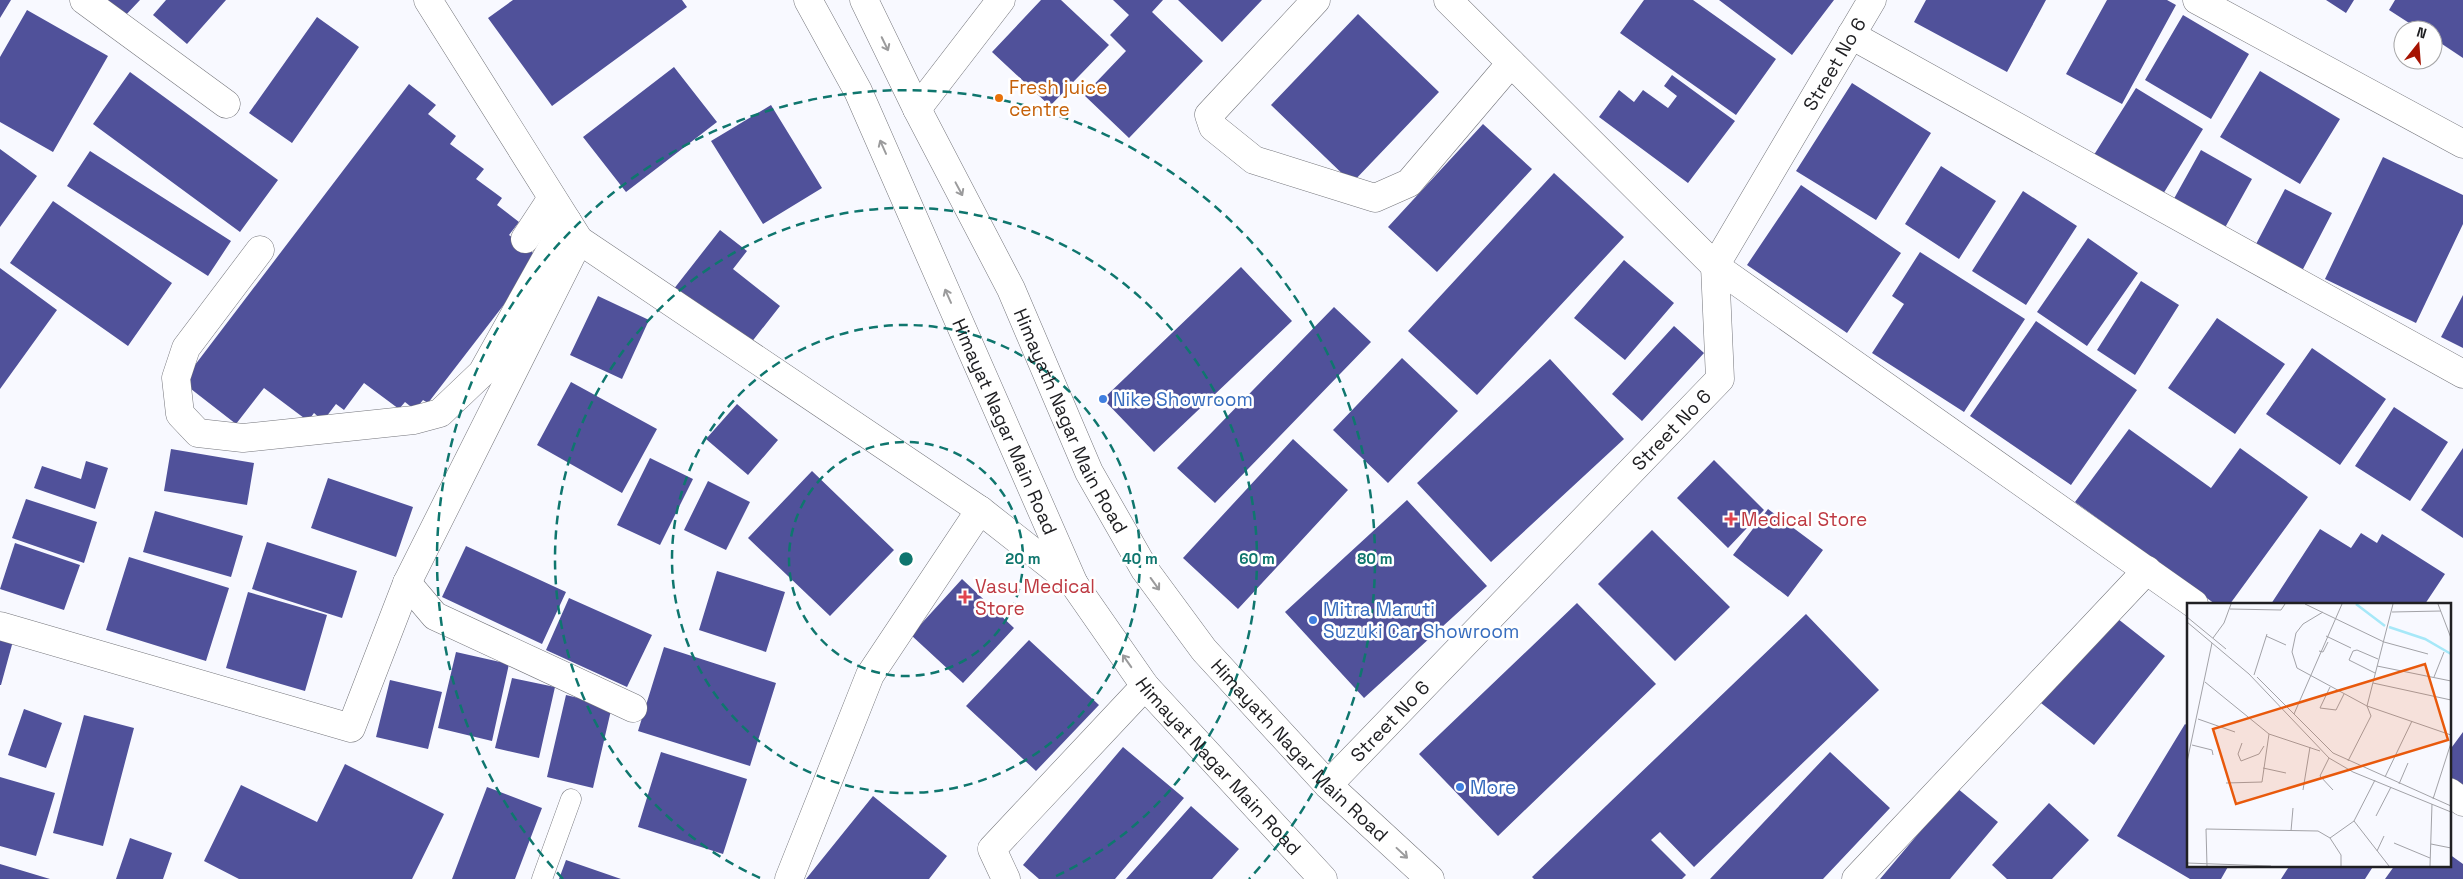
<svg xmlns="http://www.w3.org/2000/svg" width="2463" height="879" font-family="'Space Grotesk',sans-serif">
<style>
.building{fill:#50519a}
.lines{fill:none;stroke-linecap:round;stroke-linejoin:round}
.service-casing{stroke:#74757b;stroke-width:21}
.minor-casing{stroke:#74757b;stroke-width:29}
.primary-casing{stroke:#74757b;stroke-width:29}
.service{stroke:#fff;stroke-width:20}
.minor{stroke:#fff;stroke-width:28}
.primary{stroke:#fff;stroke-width:28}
.oneway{stroke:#9b9b9c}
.ring{fill:none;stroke:#0f766e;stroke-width:2.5;stroke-dasharray:9 6}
.food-dot{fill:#e8710a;stroke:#fff;stroke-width:2}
.shop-dot{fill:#3f7fe0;stroke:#fff;stroke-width:2}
.health-dot{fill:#e0444e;stroke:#fff;stroke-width:2}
.labels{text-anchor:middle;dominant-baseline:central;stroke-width:5;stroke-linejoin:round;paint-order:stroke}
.street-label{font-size:19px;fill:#202023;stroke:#fff}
.food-label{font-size:19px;fill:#c56008;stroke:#fff;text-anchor:start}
.shop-label{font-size:19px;fill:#366cbe;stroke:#fff;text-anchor:start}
.health-label{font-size:19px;fill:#be3a42;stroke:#fff;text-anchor:start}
.inset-river{fill:none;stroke:#a6e8f8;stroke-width:2.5}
.inset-road{fill:none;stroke:#a2a2a7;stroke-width:1}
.view{fill:#e8590c;fill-opacity:0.15;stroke:#e8590c;stroke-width:2.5}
.inset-edge{fill:none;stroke:#202023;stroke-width:2.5}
.centre{fill:#0f766e;stroke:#fff;stroke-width:2.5}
.ring-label{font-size:15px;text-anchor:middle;font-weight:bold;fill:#0f766e;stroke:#fff;stroke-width:5;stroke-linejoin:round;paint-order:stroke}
</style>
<rect width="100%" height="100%" fill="#f8f9ff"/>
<path class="building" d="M 0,0 L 11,0 L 0,18 Z
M 103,0 L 140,0 L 123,18 Z
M 166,0 L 226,0 L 187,44 L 153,15 Z
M 513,0 L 682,0 L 687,7 L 552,106 L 488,18 Z
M 1041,0 L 1061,0 L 1109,45 L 1050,106 L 992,52 Z
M 1113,0 L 1163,0 L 1152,12 L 1203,61 L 1129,138 L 1084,95 L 1126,51 L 1110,35 L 1129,15 Z
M 1178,0 L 1262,0 L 1222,42 Z
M 1644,0 L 1693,0 L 1776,59 L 1736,115 L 1620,33 Z
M 1719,0 L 1834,0 L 1792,55 Z
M 1926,0 L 2046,0 L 2007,72 L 1914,22 Z
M 2107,0 L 2167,0 L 2176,5 L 2122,104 L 2066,74 Z
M 2326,0 L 2354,0 L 2346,13 Z
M 2395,0 L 2463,0 L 2463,58 L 2433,38 L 2433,30 L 2420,30 L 2389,10 Z
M 27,10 L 108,56 L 53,152 L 0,122 L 0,57 Z
M 1358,14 L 1439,92 L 1352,183 L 1271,105 Z
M 2183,15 L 2249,54 L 2211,119 L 2145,80 Z
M 317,17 L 359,47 L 292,143 L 249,113 Z
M 674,67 L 717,122 L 626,192 L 583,137 Z
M 2260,71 L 2340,119 L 2300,184 L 2220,137 Z
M 130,72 L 278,180 L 240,232 L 93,124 Z
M 1672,75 L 1735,121 L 1688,183 L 1599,117 L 1619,90 L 1634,102 L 1643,90 L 1668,108 L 1677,96 L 1664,86 Z
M 1852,83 L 1931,133 L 1876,220 L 1796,171 Z
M 409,84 L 436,105 L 428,114 L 456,136 L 450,144 L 484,169 L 476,179 L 502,198 L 497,205 L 519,222 L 509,235 L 540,258 L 428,403 L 423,400 L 415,410 L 405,402 L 399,409 L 364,383 L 344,410 L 336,404 L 323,421 L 314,413 L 308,421 L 264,388 L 236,424 L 182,382 Z
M 2136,88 L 2203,129 L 2160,199 L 2092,158 Z
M 771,105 L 822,188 L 763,224 L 711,141 Z
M 1483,124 L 1532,169 L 1437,272 L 1388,227 Z
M 0,149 L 37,176 L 0,227 Z
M 2201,150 L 2252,179 L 2222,233 L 2171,204 Z
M 90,151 L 231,241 L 208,276 L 67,186 Z
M 2383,157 L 2463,195 L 2463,224 L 2416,323 L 2325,279 Z
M 1941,166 L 1996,201 L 1959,259 L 1905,224 Z
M 1554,173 L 1624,237 L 1477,395 L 1408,331 Z
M 1801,185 L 1901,253 L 1847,333 L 1747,265 Z
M 2285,189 L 2332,213 L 2302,271 L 2255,246 Z
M 2023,191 L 2077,226 L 2026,305 L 1972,271 Z
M 53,201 L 172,283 L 128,346 L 10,263 Z
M 720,230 L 747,251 L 733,269 L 780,306 L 747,348 L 673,290 Z
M 2088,238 L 2138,273 L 2087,346 L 2037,312 Z
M 1920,252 L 2025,319 L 1964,412 L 1872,353 L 1904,304 L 1892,296 Z
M 1624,260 L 1674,303 L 1625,360 L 1574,318 Z
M 1241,267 L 1292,321 L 1154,452 L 1103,399 Z
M 0,268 L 57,310 L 0,389 Z
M 2141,281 L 2179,305 L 2135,375 L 2097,350 Z
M 2463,295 L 2463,348 L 2441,337 Z
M 598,296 L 649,320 L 622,379 L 570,355 Z
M 1334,307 L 1371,342 L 1215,503 L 1177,468 Z
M 2217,318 L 2285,364 L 2235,434 L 2168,388 Z
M 2036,321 L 2137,390 L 2071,485 L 1970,416 Z
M 1674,326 L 1704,353 L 1642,421 L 1612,394 Z
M 2312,348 L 2386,399 L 2340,465 L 2266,414 Z
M 1402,358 L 1458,411 L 1388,483 L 1333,430 Z
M 1550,359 L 1624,439 L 1491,562 L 1417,483 Z
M 571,382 L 657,429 L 622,493 L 537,445 Z
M 737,404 L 778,440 L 748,475 L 706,439 Z
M 2394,407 L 2448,442 L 2410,501 L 2355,466 Z
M 2129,429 L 2211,488 L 2240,448 L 2308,497 L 2230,604 L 2215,604 L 2075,502 Z
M 1293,439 L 1348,490 L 1238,609 L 1183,558 Z
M 2463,448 L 2463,538 L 2421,510 Z
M 171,449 L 254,463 L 247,505 L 164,491 Z
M 650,458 L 693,479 L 660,545 L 617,525 Z
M 1714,460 L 1764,510 L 1728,548 L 1677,498 Z
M 86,461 L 108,468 L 95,509 L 34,488 L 42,466 L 81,479 Z
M 812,471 L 894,550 L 830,616 L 748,538 Z
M 328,478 L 413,507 L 396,557 L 311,528 Z
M 708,481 L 750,502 L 726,550 L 684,530 Z
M 26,499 L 97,522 L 84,563 L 12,538 Z
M 1407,500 L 1487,586 L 1364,698 L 1285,612 Z
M 1768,509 L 1823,550 L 1788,597 L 1733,555 Z
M 155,511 L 243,536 L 231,577 L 143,552 Z
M 2320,529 L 2351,548 L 2361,533 L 2377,543 L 2382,534 L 2445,574 L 2425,604 L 2271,604 Z
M 1652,530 L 1730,607 L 1675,661 L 1598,584 Z
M 267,542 L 357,571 L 342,618 L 252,589 Z
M 15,543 L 80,565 L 64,610 L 0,589 Z
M 466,546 L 566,592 L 542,644 L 442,597 Z
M 129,557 L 229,588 L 206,661 L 106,630 Z
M 717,571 L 785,592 L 766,652 L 699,630 Z
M 962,579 L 1014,628 L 963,683 L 911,635 Z
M 248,592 L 327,615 L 305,691 L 226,668 Z
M 569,598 L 652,635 L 627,687 L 546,650 Z
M 1577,603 L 1656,684 L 1498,836 L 1419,754 Z
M 1806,614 L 1879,690 L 1694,867 L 1660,832 L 1651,840 L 1686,875 L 1682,879 L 1534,879 L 1532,877 Z
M 2113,615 L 2165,656 L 2094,745 L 2041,703 Z
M 0,637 L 13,641 L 1,685 L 0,685 Z
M 1029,640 L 1099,705 L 1036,771 L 966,706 Z
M 664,647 L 776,683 L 750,766 L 638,731 Z
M 456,652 L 509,664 L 492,741 L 438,728 Z
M 512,678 L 555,687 L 539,758 L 495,748 Z
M 390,680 L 442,692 L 428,749 L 376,737 Z
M 566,695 L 612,706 L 593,788 L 547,777 Z
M 24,709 L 62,723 L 46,768 L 8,755 Z
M 84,715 L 134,728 L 103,846 L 53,833 Z
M 2185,724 L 2188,726 L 2188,865 L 2229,865 L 2221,879 L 2190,879 L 2117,836 Z
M 2463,732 L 2463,789 L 2449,779 L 2449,751 Z
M 1123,747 L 1184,798 L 1115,879 L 1039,879 L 1023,865 Z
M 661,752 L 747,779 L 723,854 L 638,827 Z
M 1830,752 L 1890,808 L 1823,879 L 1710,879 Z
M 345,764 L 444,814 L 412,879 L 239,879 L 204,861 L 241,785 L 317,822 Z
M 0,777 L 55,793 L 36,856 L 0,846 Z
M 487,787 L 542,808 L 515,879 L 452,879 Z
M 1957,788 L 1998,822 L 1950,879 L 1880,879 Z
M 873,796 L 947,856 L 929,879 L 806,879 Z
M 2049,803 L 2089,840 L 2052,879 L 2007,879 L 1992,865 Z
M 1191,806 L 1239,849 L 1212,879 L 1126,879 Z
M 130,838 L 172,853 L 163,879 L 116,879 Z
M 2449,854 L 2463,864 L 2463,879 L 2385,879 L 2395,865 L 2449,865 Z
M 566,860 L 621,879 L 559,879 Z
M 0,864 L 50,879 L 0,879 Z
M 2290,865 L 2374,865 L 2365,879 L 2281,879 Z"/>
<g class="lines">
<g class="service-casing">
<path id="service" d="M 542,879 L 571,799"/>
</g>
<g class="minor-casing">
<g id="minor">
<path d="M 84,0 L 226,104"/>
<path d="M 428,0 L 579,240 L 980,510 L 1074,584"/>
<path d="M 1316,0 L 1209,115 L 1213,127 L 1254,160 L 1375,198 L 1409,183 L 1511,63"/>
<path d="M 1448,0 L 1715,266 L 2194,604"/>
<path d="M 2197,0 L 2463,144"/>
<path d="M 1851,35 L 2463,374"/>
<path d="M 917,109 L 1001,0"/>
<path d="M 525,239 L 552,198"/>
<path d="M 260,250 L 186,348 L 176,378 L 180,414 L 198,433 L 243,438 L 414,420 L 440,413 L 482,373 L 567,221"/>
<path d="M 407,583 L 435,616 L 633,708"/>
<path d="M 0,626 L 351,728 L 407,583 L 579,240"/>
<path id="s1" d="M 1328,785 L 1720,379 L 1715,266 L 1872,0"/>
<path d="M 2449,792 L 2463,802"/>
<path d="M 789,879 L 870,675 L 980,510"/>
<path d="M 1006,879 L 992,849 L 1145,686"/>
<path d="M 1856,879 L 2147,570"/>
</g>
</g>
<g class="primary-casing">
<g id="primary">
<path id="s2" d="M 808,0 L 858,91 L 1074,584 L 1145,686 L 1323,879"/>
<path id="s3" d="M 864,0 L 917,109 L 1011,289 L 1089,472 L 1145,570 L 1204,650 L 1328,785 L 1430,879"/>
</g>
</g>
<use href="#service" class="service"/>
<use href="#minor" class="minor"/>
<use href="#primary" class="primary"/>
</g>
<defs><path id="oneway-shaft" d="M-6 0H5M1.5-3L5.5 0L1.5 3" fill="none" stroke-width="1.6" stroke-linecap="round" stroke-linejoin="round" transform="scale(1.25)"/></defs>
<g class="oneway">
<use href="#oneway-shaft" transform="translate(885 44) rotate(64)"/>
<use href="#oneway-shaft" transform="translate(883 147) rotate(-114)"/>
<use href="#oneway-shaft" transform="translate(959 189) rotate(62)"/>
<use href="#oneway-shaft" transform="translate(948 296) rotate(-114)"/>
<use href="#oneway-shaft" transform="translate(1155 584) rotate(54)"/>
<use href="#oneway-shaft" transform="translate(1127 661) rotate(-125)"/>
<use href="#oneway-shaft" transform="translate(1402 853) rotate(43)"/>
</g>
<g class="ring">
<circle cx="906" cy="559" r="117"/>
<circle cx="906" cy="559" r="234"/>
<path d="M760 878A351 351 0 1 1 1052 878"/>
<path d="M563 879A469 469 0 1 1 1249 879"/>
</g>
<circle class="food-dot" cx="999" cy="98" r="5"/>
<g class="shop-dot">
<circle cx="1103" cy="399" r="5"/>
<circle cx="1313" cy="620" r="5"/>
<circle cx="1460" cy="787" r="5"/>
</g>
<g class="health-dot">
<path d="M1728.5 511.5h5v5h5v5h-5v5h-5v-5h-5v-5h5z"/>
<path d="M962.5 589.5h5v5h5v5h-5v5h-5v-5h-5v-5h5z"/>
</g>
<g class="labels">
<g class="street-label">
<text stroke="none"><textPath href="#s1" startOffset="912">Street No 6</textPath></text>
<text stroke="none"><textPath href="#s3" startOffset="469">Himayath Nagar Main Road</textPath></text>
<text stroke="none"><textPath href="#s2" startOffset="470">Himayat Nagar Main Road</textPath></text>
<text stroke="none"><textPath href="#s1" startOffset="494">Street No 6</textPath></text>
<text stroke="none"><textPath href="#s1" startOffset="89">Street No 6</textPath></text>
<text stroke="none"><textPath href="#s3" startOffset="874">Himayath Nagar Main Road</textPath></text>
<text stroke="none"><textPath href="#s2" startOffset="875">Himayat Nagar Main Road</textPath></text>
</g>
<g class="food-label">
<text x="1009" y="87">Fresh juice<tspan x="1009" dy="22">centre</tspan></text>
</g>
<g class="shop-label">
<text x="1113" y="399">Nike Showroom</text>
<text x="1323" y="609">Mitra Maruti<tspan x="1323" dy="22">Suzuki Car Showroom</tspan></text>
<text x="1470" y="787">More</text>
</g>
<g class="health-label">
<text x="1741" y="519">Medical Store</text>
<text x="975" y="586">Vasu Medical<tspan x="975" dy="22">Store</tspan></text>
</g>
</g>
<g transform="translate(2187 603)">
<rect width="264" height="264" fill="#f8f9ff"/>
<path class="inset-river" d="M 169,1 L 198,23M 202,24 L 238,36 L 264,51"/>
<path class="inset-road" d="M 118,1 L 197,39 L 241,51M 251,1 L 264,35M 43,6 L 94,7 L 98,1M 136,9 L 116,21 L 109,30 L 105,49 L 110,65 L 180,103 L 264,132M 205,9 L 254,8M 0,14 L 39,46M 0,19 L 62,71 L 142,155 L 166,169 L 264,209M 79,33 L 99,42M 139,33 L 164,45M 26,35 L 37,20 L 44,1M 132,48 L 136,49 L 141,39M 190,63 L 264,78M 188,70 L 162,57 L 166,48 L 170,47 L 191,56M 67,72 L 80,31M 70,74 L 146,150 L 264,203M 247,74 L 257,49M 18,79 L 82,131 L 133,148M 186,80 L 264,97M 143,84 L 133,105 L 149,107 L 157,91M 107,111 L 155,1M 11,116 L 48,129M 55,140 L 51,151 L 54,158 L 72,151 L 77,143M 5,142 L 25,147 L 26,152M 142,155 L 133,173 L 146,187M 161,158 L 184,113 L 180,103 L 206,1M 0,159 L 25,40M 76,165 L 99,170M 198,174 L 225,118M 39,180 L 75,179 L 82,131M 212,181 L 221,160M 116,187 L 123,144M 246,196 L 264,140M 189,213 L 204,184M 167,218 L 202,263M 104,228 L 106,205M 143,235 L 154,252 L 154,263M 207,240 L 243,255M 244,241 L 264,245M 190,248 L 197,233M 0,260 L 84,263M 20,263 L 19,226 L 131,228 L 143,235 L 167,218 L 188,177M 243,263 L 245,201"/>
<path class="view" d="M 238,61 L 261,137 L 49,201 L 26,126 Z"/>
<rect width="264" height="264" class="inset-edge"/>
</g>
<circle cx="906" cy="559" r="8" class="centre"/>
<g class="ring-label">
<text x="1023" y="564">20 m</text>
<text x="1140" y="564">40 m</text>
<text x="1257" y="564">60 m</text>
<text x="1375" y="564">80 m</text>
</g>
<g transform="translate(2418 45) rotate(17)"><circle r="24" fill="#ffffff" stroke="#a6a6a7"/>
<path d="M0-4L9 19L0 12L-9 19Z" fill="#a61302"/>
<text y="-8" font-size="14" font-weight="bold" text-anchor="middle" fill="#202023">N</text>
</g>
</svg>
